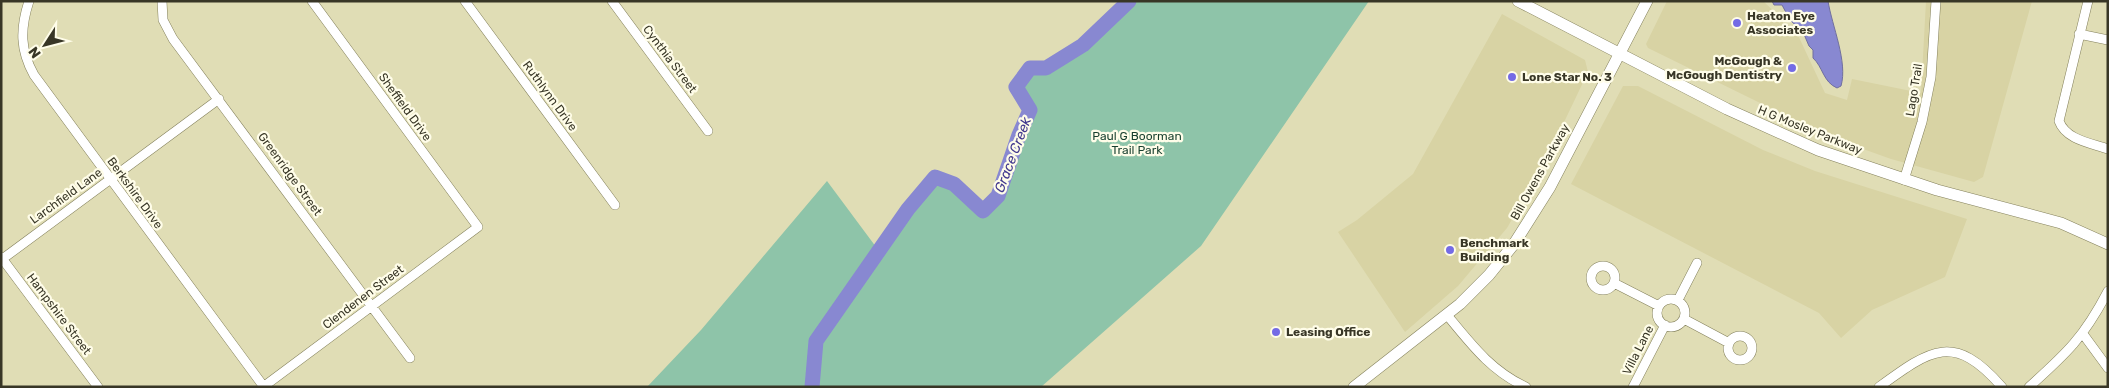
<svg xmlns="http://www.w3.org/2000/svg" width="2109" height="388" font-family="Rubik,sans-serif">
<style>
.built{fill:#d8d3a4}
.green{fill:#8ec4a9}
.water{fill:#8888d1;stroke:#706f9e}
.lines{fill:none;stroke-linecap:round;stroke-linejoin:round}
.river{stroke:#8888d1;stroke-width:15}
.minor-casing{stroke:#84815c;stroke-width:10}
.secondary-casing{stroke:#84815c;stroke-width:12}
.minor{stroke:#fff;stroke-width:9}
.secondary{stroke:#fff;stroke-width:11}
.poi-dot{fill:#746be5;stroke:#fffde9;stroke-width:2}
.labels{text-anchor:middle;dominant-baseline:central;stroke-width:4.5;stroke-linejoin:round;paint-order:stroke}
.poi-label{font-size:12px;font-weight:bold;fill:#383626;stroke:#fffde9;text-anchor:start}
.street-label{font-size:12px;fill:#383626;stroke:#fffde9}
.park-label{font-size:12px;fill:#173f2e;stroke:#fffde9}
.water-label{font-size:14px;font-style:italic;fill:#41378e;stroke:#fffde9}
</style>
<rect width="100%" height="100%" fill="#e0ddb5"/>
<path class="built" d="M 1667,1 L 1763,1 L 1797,33 L 1825,93 L 1847,100 L 1852,79 L 1921,93 L 1926,1 L 2032,1 L 1983,177 L 1974,182 L 1891,159 L 1852,145 L 1809,127 L 1648,48 L 1646,44 Z
M 1502,14 L 1585,60 L 1588,72 L 1544,164 L 1507,228 L 1458,286 L 1405,332 L 1338,232 L 1357,220 L 1413,174 Z
M 1623,86 L 1638,86 L 1763,150 L 1815,171 L 1967,219 L 1945,277 L 1872,310 L 1841,338 L 1819,313 L 1571,184 Z"/>
<path class="green" d="M 1129,1 L 1369,1 L 1201,246 L 1041,387 L 647,387 L 701,330 L 827,181 L 879,251 L 908,209 L 935,177 L 954,184 L 983,211 L 998,196 L 1019,135 L 1030,110 L 1016,87 L 1030,68 L 1046,68 L 1083,45 Z"/>
<path class="water" d="M 1772,1 L 1828,1 C 1832,26 1848,62 1841,86 L 1837,88 C 1823,82 1823,67 1813,58 L 1813,50 L 1809,46 L 1803,32 L 1790,20 L 1782,5 L 1774,5 Z"/>
<g class="lines">
<path class="river" d="M 812,387 L 816,341 L 908,209 L 935,177 L 954,184 L 983,211 L 998,196 L 1019,135 L 1030,110 L 1016,87 L 1030,68 L 1046,68 L 1083,45 L 1129,1"/>
<g class="minor-casing">
<path id="minor" d="M 29,1 C 20,29 20,50 34,75 L 264,387
M 162,1 L 163,20 L 173,39 L 410,358
M 465,1 L 615,205
M 612,1 L 708,131
M 2088,1 L 2059,121 C 2066,140 2091,143 2108,149
M 2079,34 L 2108,40
M 1904,180 L 1922,122 L 1931,77 L 1936,1
M 1,257 L 98,387
M 1,260 L 219,99
M1591 278a12 12 0 1 1 24 0a12 12 0 1 1-24 0Z
M 1614,283 L 1659,306
M1657 313a14 14 0 1 1 28 0a14 14 0 1 1-28 0Z
M 1678,300 L 1697,263
M 1447,315 C 1471,344 1491,371 1526,387
M 1684,319 L 1729,343
M 2083,334 L 2108,368
M1728 348a12 12 0 1 1 24 0a12 12 0 1 1-24 0Z
M 263,387 L 478,227 L 312,1
M 1633,387 L 1665,325
M 1879,387 C 1931,349 1954,332 2002,387
M 2029,387 C 2067,353 2084,337 2108,291"/>
</g>
<g class="secondary-casing">
<path id="secondary" d="M 1518,1 L 1727,109 L 1818,150 L 1937,190 L 2061,223 L 2108,244
M 1354,387 L 1460,304 L 1489,275 L 1514,244 L 1550,187 L 1647,1"/>
</g>
<use href="#minor" class="minor"/>
<use href="#secondary" class="secondary"/>
</g>
<g class="poi-dot">
<circle cx="1737" cy="23" r="5"/>
<circle cx="1792" cy="68" r="5"/>
<circle cx="1512" cy="77" r="5"/>
<circle cx="1450" cy="250" r="5"/>
<circle cx="1276" cy="332" r="5"/>
</g>
<g class="labels">
<g class="poi-label">
<text x="1747" y="16">Heaton Eye<tspan x="1747" dy="14">Associates</tspan></text>
<text x="1782" y="61" text-anchor="end">McGough &amp;<tspan x="1782" dy="14">McGough Dentistry</tspan></text>
<text x="1522" y="77">Lone Star No. 3</text>
<text x="1460" y="243">Benchmark<tspan x="1460" dy="14">Building</tspan></text>
<text x="1286" y="332">Leasing Office</text>
</g>
<g class="street-label">
<text transform="translate(670 59) rotate(53)">Cynthia Street</text>
<text transform="translate(1914 90) rotate(-81)">Lago Trail</text>
<text transform="translate(550 96) rotate(54)">Ruthlynn Drive</text>
<text transform="translate(405 107) rotate(54)">Sheffield Drive</text>
<text transform="translate(1810 130) rotate(22)">H G Mosley Parkway</text>
<text transform="translate(1540 172) rotate(-61)">Bill Owens Parkway</text>
<text transform="translate(290 174) rotate(54)">Greenridge Street</text>
<text transform="translate(135 193) rotate(54)">Berkshire Drive</text>
<text transform="translate(66 196) rotate(-36)">Larchfield Lane</text>
<text transform="translate(363 297) rotate(-37)">Clendenen Street</text>
<text transform="translate(59 314) rotate(53)">Hampshire Street</text>
<text transform="translate(1638 350) rotate(-63)">Villa Lane</text>
</g>
<g class="park-label">
<text x="1137" y="136">Paul G Boorman<tspan x="1137" dy="14">Trail Park</tspan></text>
</g>
<g class="water-label">
<text transform="translate(1013 155) rotate(-69)">Grace Creek</text>
</g>
</g>
<rect width="2109" height="388" fill="none" stroke="#383626" stroke-width="5"/>
<g transform="translate(45 45) rotate(234)" stroke="#fffde9" stroke-width="4" paint-order="stroke">
<path d="M0-4L9 19L0 12L-9 19Z" fill="#383626"/>
<text y="-8" font-size="14" font-weight="bold" text-anchor="middle" fill="#383626">N</text>
</g>
</svg>
